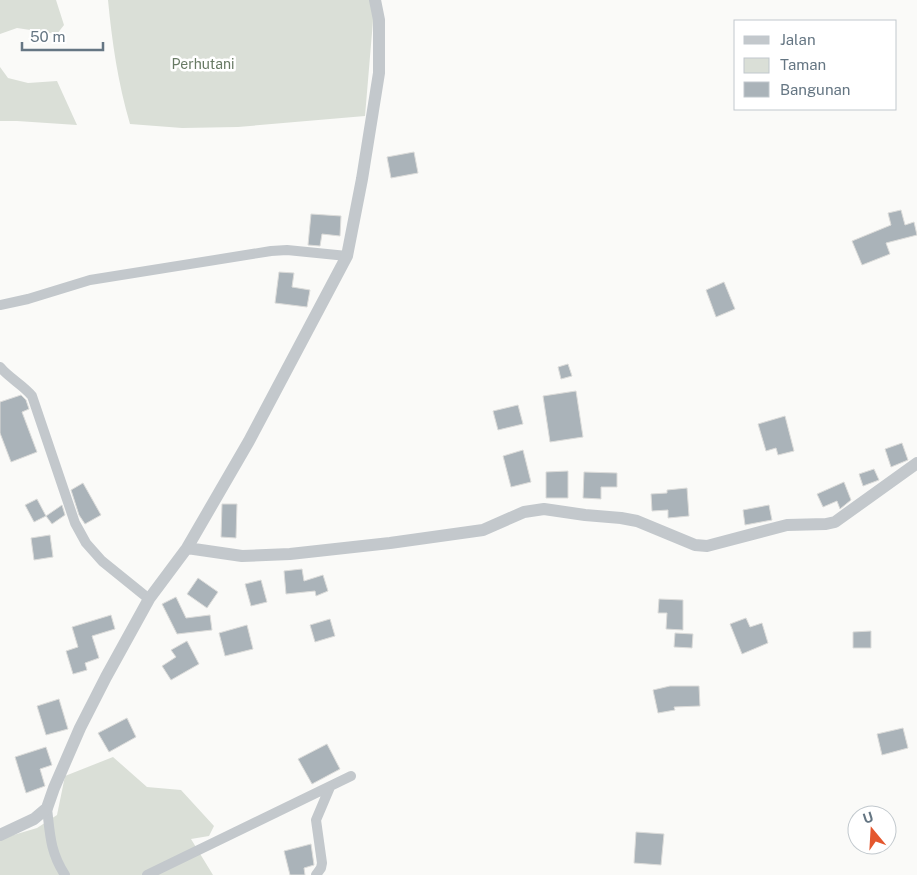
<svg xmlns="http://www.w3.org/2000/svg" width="917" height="875" font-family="'Public Sans',sans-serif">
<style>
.green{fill:#dadfd7}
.building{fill:#aab3b9;stroke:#dcdcda}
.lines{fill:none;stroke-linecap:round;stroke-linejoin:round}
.minor{stroke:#c3c8cc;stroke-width:10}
.tertiary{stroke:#c3c8cc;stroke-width:12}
.labels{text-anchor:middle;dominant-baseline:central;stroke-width:5;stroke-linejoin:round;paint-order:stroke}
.park-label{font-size:14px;fill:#687a64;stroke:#fff}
</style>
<rect width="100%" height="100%" fill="#fafaf8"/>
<path class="green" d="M 0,0 L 56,0 L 64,25 L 57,34 L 17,28 L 0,34 Z
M 108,0 L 372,0 L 374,9 L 365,116 L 238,127 L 182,128 L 130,124 C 118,83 112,42 108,0 Z
M 0,67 L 8,78 L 28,83 L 57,81 L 77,125 L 17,121 L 0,121 Z
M 113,757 L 147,787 L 181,790 L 214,826 L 209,836 L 191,839 L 213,875 L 0,875 L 0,839 L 37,828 L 57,815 L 65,776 Z"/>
<path class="building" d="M 414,152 L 418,173 L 391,178 L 387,157 Z
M 901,210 L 905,225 L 914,222 L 917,235 L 886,243 L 890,254 L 862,265 L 852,241 L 891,225 L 888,213 Z
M 311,214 L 341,216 L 340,236 L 322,234 L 320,246 L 308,245 Z
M 279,272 L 294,273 L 292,287 L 310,290 L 307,307 L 275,303 Z
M 724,282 L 735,309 L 716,317 L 706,290 Z
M 568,364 L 572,376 L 561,379 L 558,367 Z
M 576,391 L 583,437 L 550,442 L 543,396 Z
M 21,395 L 26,400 L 29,409 L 22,412 L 37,452 L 11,462 L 0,433 L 0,402 Z
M 518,405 L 523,424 L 498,430 L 493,411 Z
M 785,416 L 794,451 L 778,455 L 776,448 L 766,451 L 758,424 Z
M 902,443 L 908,460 L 891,467 L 885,449 Z
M 523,450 L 531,482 L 511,487 L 503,456 Z
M 874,469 L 879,480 L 863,486 L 859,474 Z
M 568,471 L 568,498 L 546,498 L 546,472 Z
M 584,472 L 617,473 L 617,487 L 601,487 L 601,499 L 583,498 Z
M 844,482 L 851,500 L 840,509 L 837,501 L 823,507 L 817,494 Z
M 83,483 L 101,515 L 85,524 L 79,515 L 71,490 Z
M 687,488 L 689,516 L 668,518 L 668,510 L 652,511 L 651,494 L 667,493 L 667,490 Z
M 37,499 L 46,516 L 34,522 L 25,505 Z
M 222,504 L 237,504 L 236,538 L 221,537 Z
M 62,505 L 65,515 L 52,524 L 46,516 Z
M 769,505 L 772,520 L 745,525 L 743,510 Z
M 50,535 L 53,557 L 34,560 L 31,538 Z
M 302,569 L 304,581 L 323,575 L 328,591 L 316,596 L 315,591 L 286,594 L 284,571 Z
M 198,578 L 218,592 L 207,608 L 187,594 Z
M 261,580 L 267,602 L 251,606 L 245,584 Z
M 176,597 L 186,618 L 210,615 L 212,630 L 177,634 L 162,604 Z
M 659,599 L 683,600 L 683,630 L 666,629 L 667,613 L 658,613 Z
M 111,615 L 115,629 L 92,636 L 99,658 L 85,663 L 87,670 L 73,674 L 66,651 L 78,647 L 72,627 Z
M 746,618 L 750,627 L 762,623 L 768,643 L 742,654 L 730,624 Z
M 330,619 L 335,636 L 315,642 L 310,625 Z
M 247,625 L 253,649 L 225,656 L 219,633 Z
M 871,631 L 871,648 L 853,648 L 853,632 Z
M 675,633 L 693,634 L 692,648 L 674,647 Z
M 187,641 L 199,664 L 171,680 L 162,666 L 176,657 L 171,650 Z
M 670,686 L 699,686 L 700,706 L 674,707 L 675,710 L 658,713 L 653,690 Z
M 59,699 L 68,729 L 46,735 L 37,706 Z
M 127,718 L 136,737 L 109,752 L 98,733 Z
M 903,728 L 908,748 L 882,755 L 877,734 Z
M 327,744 L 340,769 L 312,784 L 298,759 Z
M 46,747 L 52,765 L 40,769 L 45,786 L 26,793 L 15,757 Z
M 636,832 L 664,834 L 661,865 L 634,863 Z
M 311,844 L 314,865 L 304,868 L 305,875 L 290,875 L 284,851 Z"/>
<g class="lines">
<path class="minor" d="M 0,305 L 28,299 L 90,280 L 271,251 L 287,250 L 347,256
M 0,367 C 9,378 23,385 32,396 L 75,523 L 86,543 L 102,561 L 149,599
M 47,808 C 50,834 50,852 65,875
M 147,875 L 351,776
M 316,875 L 321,868 L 322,863 L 316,820 L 330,787"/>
<path class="tertiary" d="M 187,548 L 242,556 L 290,554 L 390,543 L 483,530 L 524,512 L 544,509 L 585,515 L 621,518 L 637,521 L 695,545 L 707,546 L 787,525 L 826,524 L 835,522 L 917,463
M 0,835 L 34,819 L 47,808 L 54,788 L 80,728 L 106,677 L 149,599 L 187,548 L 249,441 L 347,256 L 362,179 L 379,73 L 379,20 L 375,0"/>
</g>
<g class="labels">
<g class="park-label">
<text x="203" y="64">Perhutani</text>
</g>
</g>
<rect x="734" y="20" width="162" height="90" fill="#ffffff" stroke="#c1c8cd"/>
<rect x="744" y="36" width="25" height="8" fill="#c3c8cc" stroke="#c1c8cd"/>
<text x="780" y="45" font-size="15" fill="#657683">Jalan</text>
<rect x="744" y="58" width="25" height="15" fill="#dadfd7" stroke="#c1c8cd"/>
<text x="780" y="70" font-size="15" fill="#657683">Taman</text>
<rect x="744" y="82" width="25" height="15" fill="#aab3b9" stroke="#c1c8cd"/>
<text x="780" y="95" font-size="15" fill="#657683">Bangunan</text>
<g transform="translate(872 830) rotate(342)"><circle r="24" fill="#ffffff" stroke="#c1c8cd"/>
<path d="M0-4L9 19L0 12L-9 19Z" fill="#e4572e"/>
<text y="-8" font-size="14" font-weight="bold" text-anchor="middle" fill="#657683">U</text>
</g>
<path d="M22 42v8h81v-8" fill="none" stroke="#657683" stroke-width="2.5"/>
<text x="30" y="42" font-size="15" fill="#657683" stroke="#ffffff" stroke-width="4" paint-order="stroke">50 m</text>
</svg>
